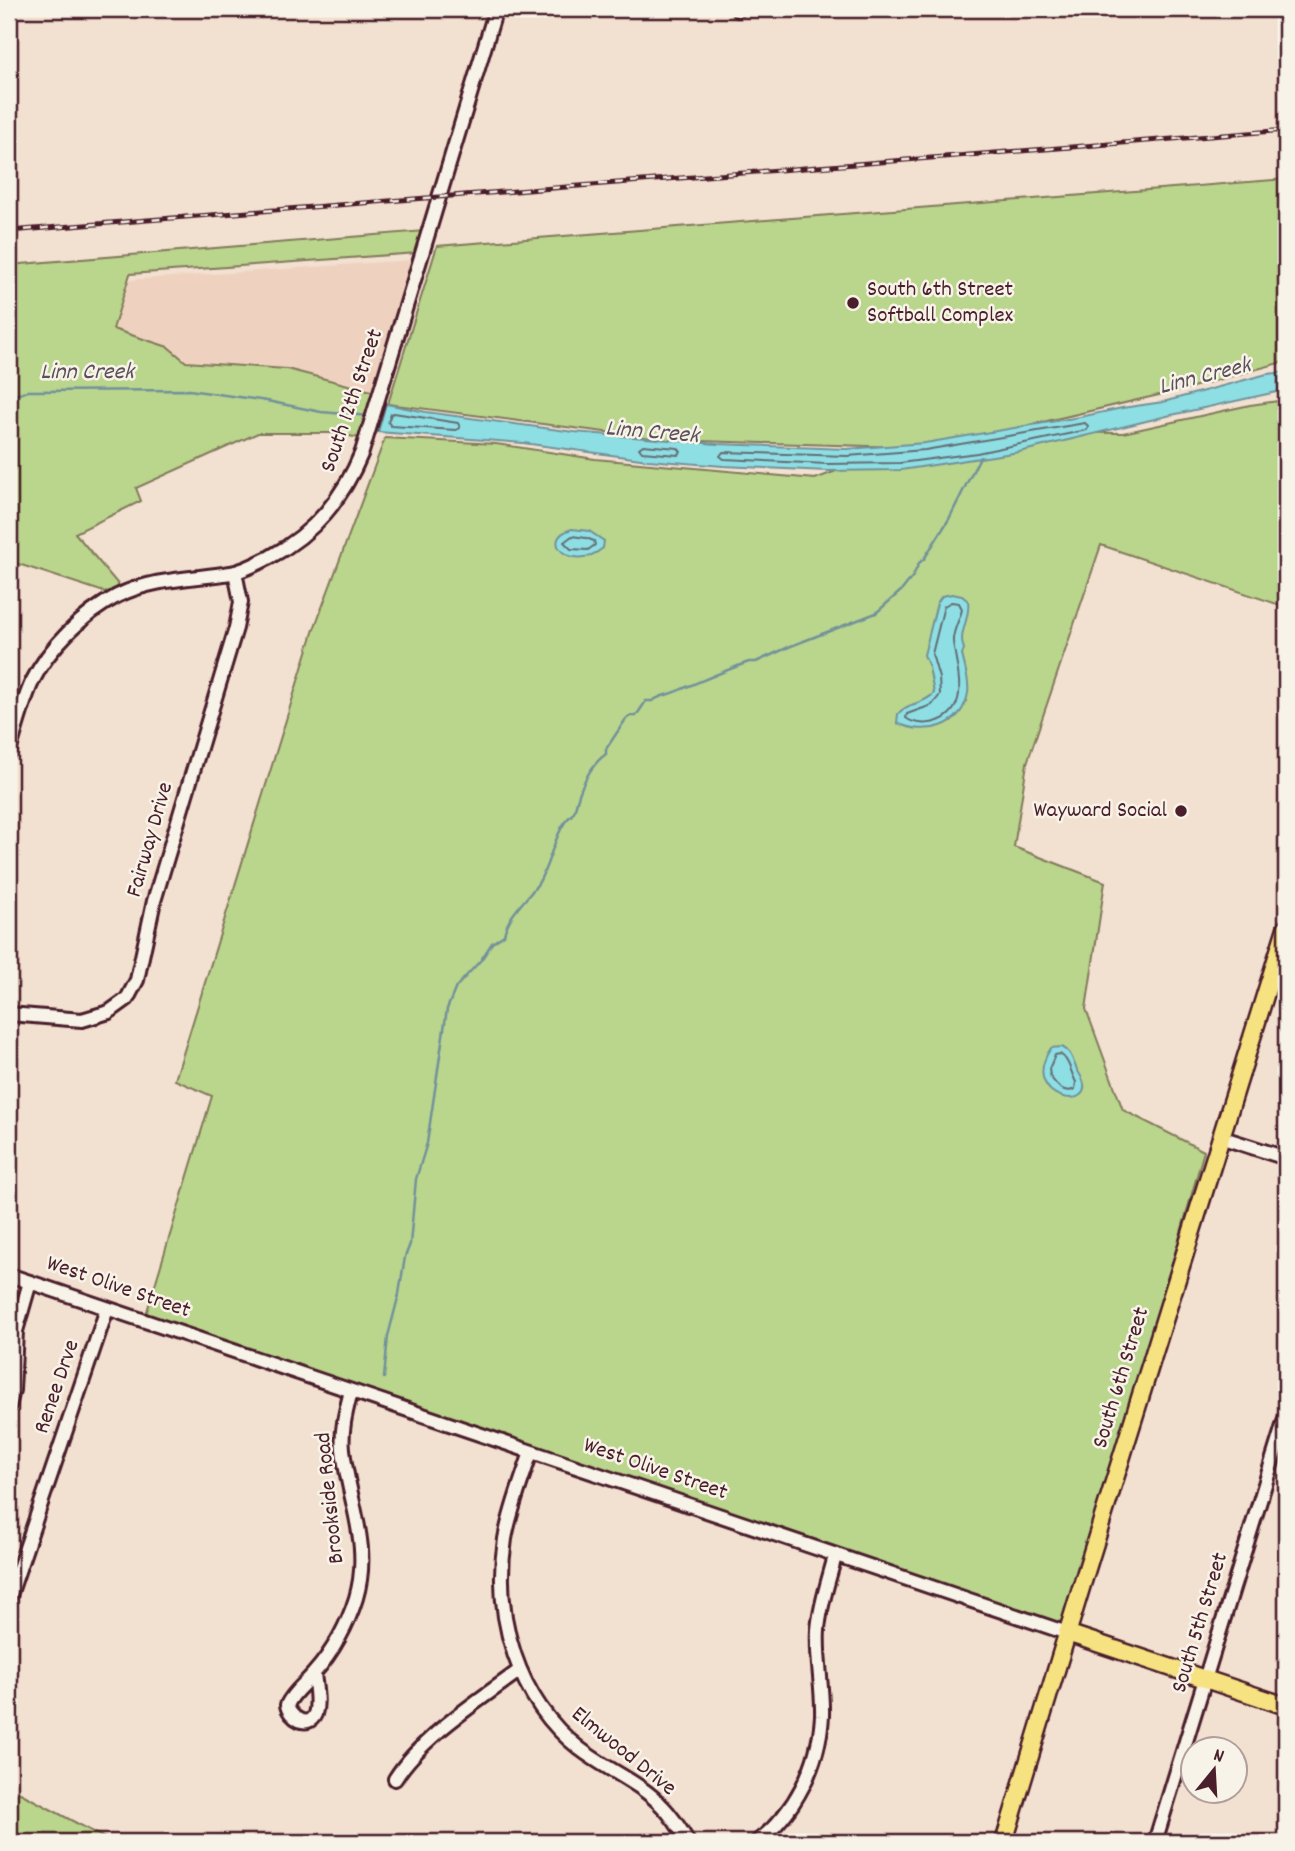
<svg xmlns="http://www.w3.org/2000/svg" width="1295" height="1851" font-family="Dekko,sans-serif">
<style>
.built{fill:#eed2bf}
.green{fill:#bad58c;stroke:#827a5c;stroke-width:2}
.water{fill:#8ddfe4;stroke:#72929a;stroke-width:2}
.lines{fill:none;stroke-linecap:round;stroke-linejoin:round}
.shore{stroke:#656c75;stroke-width:2}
.stream{stroke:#72929a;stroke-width:2.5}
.minor-casing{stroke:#4a1f2b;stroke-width:18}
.major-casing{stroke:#4a1f2b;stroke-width:21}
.minor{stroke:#f7f3e8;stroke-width:12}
.major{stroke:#f7e281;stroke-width:16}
.rail-casing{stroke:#4a1f2b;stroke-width:5}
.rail{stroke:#f7f3e8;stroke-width:2.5;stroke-dasharray:8;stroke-linecap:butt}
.poi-dot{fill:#4a1f2b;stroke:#f7f3e8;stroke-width:2.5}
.labels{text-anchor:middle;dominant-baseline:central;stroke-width:5;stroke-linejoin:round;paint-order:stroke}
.poi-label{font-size:23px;fill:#4a1f2b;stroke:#f7f3e8;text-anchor:start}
.street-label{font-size:23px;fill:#4a1f2b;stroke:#f7f3e8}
.water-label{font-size:24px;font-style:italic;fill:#5b4f59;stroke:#f7f3e8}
</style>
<rect width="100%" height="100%" fill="#f2e0d0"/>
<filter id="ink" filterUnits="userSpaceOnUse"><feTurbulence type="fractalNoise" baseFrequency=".0143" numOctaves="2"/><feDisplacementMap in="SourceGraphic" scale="14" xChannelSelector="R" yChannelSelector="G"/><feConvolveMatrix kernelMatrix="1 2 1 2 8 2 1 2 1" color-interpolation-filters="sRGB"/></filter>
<g filter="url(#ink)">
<path class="built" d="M 412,260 L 417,262 L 375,392 L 287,369 L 186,362 L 168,347 L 113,328 L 129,280 Z"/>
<path class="green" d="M 1286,179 L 1286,361 L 1189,388 L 1000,432 L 1123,433 L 1250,405 L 1286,400 L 1286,607 L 1101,545 L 1027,763 L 1014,847 L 1105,882 L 1086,1009 L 1123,1110 L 1204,1151 L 1067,1633 L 144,1321 L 212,1096 L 175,1080 L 314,629 L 385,438 L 496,444 L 595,459 L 815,479 L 901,447 L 667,440 L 388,404 L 437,246 Z
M 424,231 L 417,253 L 130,274 L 113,329 L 168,347 L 186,362 L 287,369 L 375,392 L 360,438 L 333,433 L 258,433 L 136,488 L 141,501 L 75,533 L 122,589 L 110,594 L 9,561 L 9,265 Z
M 9,1787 L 112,1842 L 9,1842 Z"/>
<path class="water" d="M 1286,372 L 1286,390 L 1167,416 L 1019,452 L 901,470 L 827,471 L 723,466 L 648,460 L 523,443 L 378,432 L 386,404 L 426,412 L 574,432 L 717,444 L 847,449 L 925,443 L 1080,417 L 1122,408 L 1163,402 L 1267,374 Z
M 572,529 L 589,531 L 604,541 L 603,548 C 572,574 537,539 572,529 Z
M 952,594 L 962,596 L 968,601 C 971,619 957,633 964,649 L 962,654 C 964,666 970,681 968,693 C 962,728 925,736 897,723 L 898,714 C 907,702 924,705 934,693 L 929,667 L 924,655 L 937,603 L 942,596 Z
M 1062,1047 C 1074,1053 1072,1063 1079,1073 C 1106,1115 1015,1102 1051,1048 Z"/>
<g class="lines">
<path class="shore" d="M 394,413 L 458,423 L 460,428 L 456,430 L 391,426 L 388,422 L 391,414 Z
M 1085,423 L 1088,426 L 1087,430 L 977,453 L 900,463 L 827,464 L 724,459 L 720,456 L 723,452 L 847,456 L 925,450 Z
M 643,445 L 678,448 L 681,452 L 678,455 L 642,452 L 639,448 Z
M 572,536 L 586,538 L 594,541 L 595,545 L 588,550 L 571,549 L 564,542 Z
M 951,602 L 959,603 L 962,609 C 960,620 952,631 953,642 C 956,667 972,708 938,721 C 928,725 914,724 906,718 L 907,714 L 932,705 L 940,695 L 939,678 L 932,654 L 944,606 Z
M 1060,1054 C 1069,1059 1071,1073 1076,1082 L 1075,1089 C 1064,1095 1056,1085 1050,1076 L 1049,1069 L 1055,1055 Z"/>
<path class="stream" d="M 9,397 L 28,391 L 189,390 L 267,401 L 321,412 L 370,416
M 384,1378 L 388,1336 L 399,1294 L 405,1257 L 410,1244 L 416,1179 L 427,1143 L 447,1009 L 456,987 L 481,960 L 492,943 L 504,935 C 508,914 528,899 539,882 C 550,863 553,840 565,822 C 568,817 574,815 575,809 C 579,790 589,766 606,754 L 606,749 L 626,719 L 630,716 L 636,716 L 646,701 L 652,701 C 663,694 670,695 682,689 C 704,680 726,670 749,662 L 756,662 L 791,646 L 876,613 L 902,590 L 913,576 L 919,563 L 924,559 L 949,519 L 980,457"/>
<g class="minor-casing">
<path id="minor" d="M 738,10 L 739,9
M 9,752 C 16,729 22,704 32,682 C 49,647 83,614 117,596 C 153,578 193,579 231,573 C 244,571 258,563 270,557 C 315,533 343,498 362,452 L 496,9
M 9,1014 L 82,1020 L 109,1012 L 127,999 L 137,980 L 154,901 L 236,628 L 241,602 L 235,572
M 1220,1137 L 1286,1158
M 9,1275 L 1067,1633
M 9,1406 L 13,1390 L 16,1331 L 30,1282
M 531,1452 C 522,1480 510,1510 505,1539 C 493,1616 517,1700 580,1749 C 607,1770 640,1782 663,1807 C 673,1817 681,1830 688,1842
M 9,1598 L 107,1309
M 314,1673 C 315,1685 319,1702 315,1714 C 308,1730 289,1717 287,1705 C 294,1691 304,1685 314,1673 C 333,1652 348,1624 356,1598 C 372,1545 348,1500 343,1449 C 341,1429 346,1411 351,1391
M 395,1779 C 421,1737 480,1700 520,1670
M 757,1842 C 795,1813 819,1765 822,1716 C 823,1687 816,1658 818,1630 C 820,1604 829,1580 835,1556
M 1155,1842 L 1286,1416"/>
</g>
<g class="major-casing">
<path id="major" d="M 1067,1633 L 1286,1706
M 1004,1842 L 1081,1588 L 1286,928"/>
</g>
<use href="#minor" class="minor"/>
<use href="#major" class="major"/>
<g class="rail-casing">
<path id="rail" d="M 9,231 L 1286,130"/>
</g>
<use href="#rail" class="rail"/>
</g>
</g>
<g class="poi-dot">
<circle cx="853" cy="303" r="7"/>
<circle cx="1181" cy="811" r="7"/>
</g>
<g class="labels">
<g class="poi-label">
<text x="867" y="290">South 6th Street<tspan x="867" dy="26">Softball Complex</tspan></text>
<text x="1167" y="811" text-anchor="end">Wayward Social</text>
</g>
<g class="street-label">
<text transform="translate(353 401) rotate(-71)">South 12th Street</text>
<text transform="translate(151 840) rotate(-74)">Fairway Drive</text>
<text transform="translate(118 1288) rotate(19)">West Olive Street</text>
<text transform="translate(1122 1378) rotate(-73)">South 6th Street</text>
<text transform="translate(58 1387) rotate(-71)">Renee Drve</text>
<text transform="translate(655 1470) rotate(19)">West Olive Street</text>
<text transform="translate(331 1498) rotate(-96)">Brookside Road</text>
<text transform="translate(1201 1623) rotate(-73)">South 5th Street</text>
<text transform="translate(623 1752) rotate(39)">Elmwood Drive</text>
</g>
<g class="water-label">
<text x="87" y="373">Linn Creek</text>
<text transform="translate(1205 377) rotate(-14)">Linn Creek</text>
<text transform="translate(652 433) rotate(5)">Linn Creek</text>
</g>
</g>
<rect width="1295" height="1851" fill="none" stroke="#f7f3e8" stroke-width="35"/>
<rect x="18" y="18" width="1260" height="1816" fill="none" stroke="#4a1f2b" stroke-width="2.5" filter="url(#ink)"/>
<g transform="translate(1214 1770) rotate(18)"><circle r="33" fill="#f7f3e8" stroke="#b29e9c" stroke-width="2"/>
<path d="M0-5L12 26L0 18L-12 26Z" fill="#4a1f2b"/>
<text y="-10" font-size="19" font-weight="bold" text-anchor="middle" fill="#4a1f2b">N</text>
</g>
</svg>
